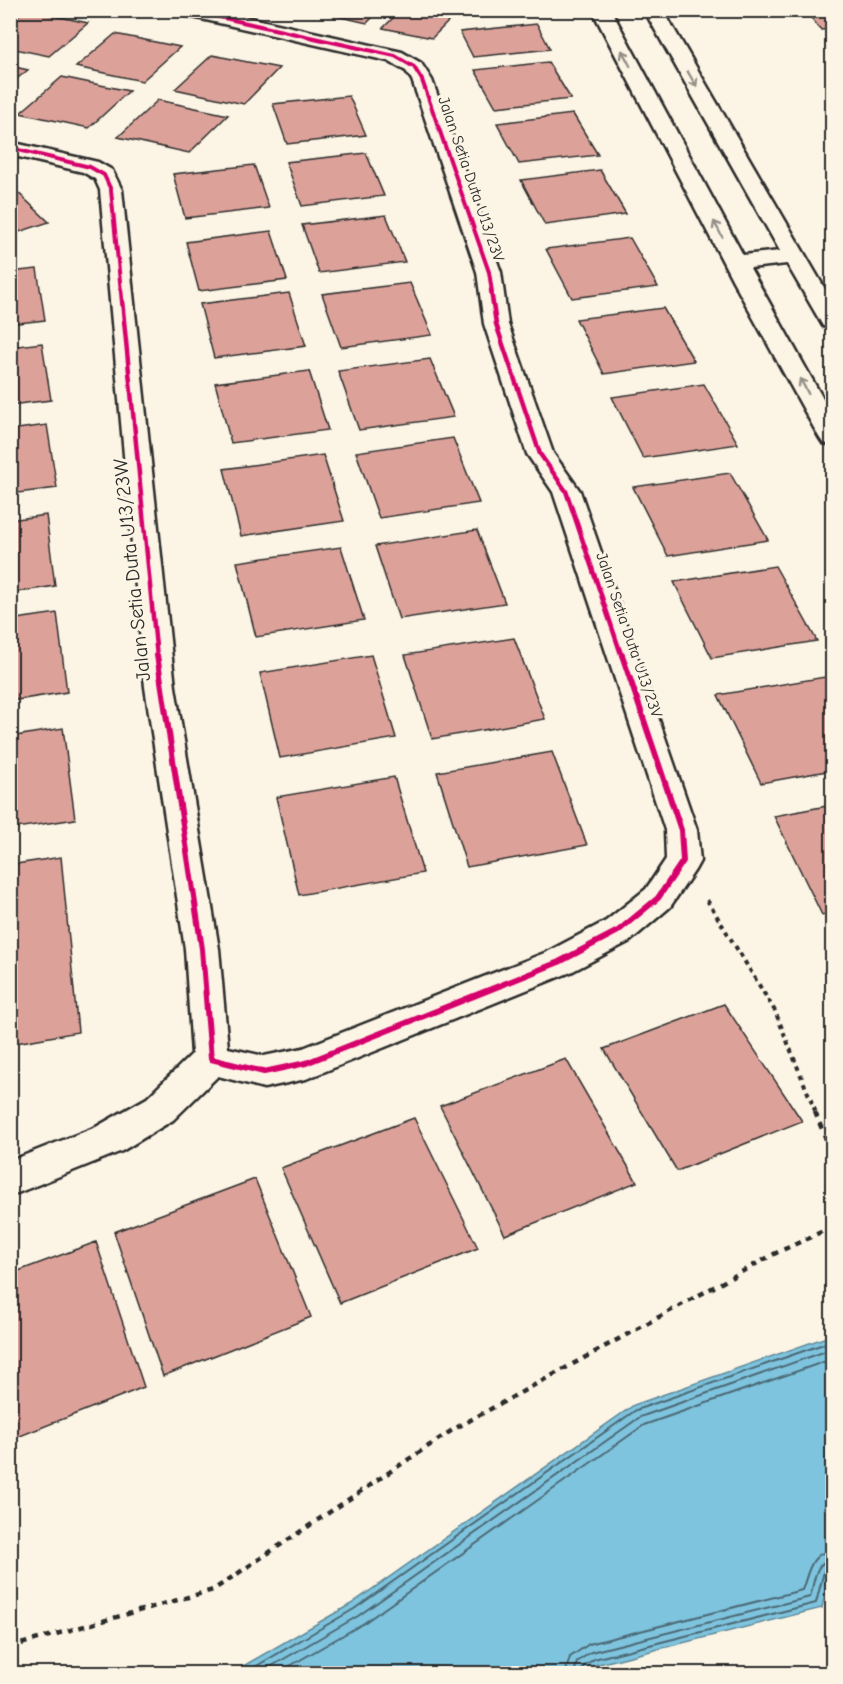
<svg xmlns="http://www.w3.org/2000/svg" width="843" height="1684" font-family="'Comic Neue',sans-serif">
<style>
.water{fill:#7ec4df;stroke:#5d8797;stroke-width:1.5}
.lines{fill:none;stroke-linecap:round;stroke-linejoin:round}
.shore{stroke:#4c6873;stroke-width:2}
.building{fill:#dca29a;stroke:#2b2b2b;stroke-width:1.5}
.minor-casing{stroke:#2b2b2b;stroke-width:5}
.path-far1{stroke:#2b2b2b;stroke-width:4;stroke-dasharray:4.5 4.5;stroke-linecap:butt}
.path{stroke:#2b2b2b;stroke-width:4.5;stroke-dasharray:6 6;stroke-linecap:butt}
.minor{fill:#fcf5e5;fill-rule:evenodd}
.cycleway-far2-casing{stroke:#fcf5e5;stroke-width:6}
.cycleway-far1-casing{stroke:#fcf5e5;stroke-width:8}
.cycleway-casing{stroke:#fcf5e5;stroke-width:10}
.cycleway-far2{stroke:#d6006c;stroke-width:4}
.cycleway-far1{stroke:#d6006c;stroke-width:4.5}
.cycleway{stroke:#d6006c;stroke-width:6}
.oneway{stroke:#949088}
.labels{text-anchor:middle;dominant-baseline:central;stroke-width:6;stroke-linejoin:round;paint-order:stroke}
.far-street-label{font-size:16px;fill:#2b2b2b;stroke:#fcf5e5}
.street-label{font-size:20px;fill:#2b2b2b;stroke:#fcf5e5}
</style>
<rect width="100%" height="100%" fill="#fcf5e5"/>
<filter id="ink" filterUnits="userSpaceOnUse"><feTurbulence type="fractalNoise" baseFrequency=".0167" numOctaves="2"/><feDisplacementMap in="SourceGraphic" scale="12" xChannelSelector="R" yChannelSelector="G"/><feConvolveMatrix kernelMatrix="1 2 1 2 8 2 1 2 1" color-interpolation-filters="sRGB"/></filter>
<g filter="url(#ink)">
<path class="water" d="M 832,1335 L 832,1559 L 822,1608 L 595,1665 L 584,1673 L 231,1673 L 351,1604 L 634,1405 Z"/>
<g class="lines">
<path class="shore" d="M 243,1674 L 354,1609 L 636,1410 L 832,1341
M 258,1674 L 358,1616 L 640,1417 L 832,1349
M 276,1674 L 364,1623 L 644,1425 L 832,1359
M 565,1674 L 570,1657 L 589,1644 L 802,1590 C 809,1572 809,1554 832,1550
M 574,1674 L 577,1662 L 591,1652 L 810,1597 C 815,1582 813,1563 832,1559
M 581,1674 L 583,1667 L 594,1659 L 816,1603 L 824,1571 L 832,1566"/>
</g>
<path class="building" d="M 25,10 L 27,10 L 88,23 L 49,56 L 10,48 L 10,22 Z
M 321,10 L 380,10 L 367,23 L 319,12 Z
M 401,10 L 460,10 L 432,38 L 383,28 Z
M 805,10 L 832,10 L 832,29 L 821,30 Z
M 537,24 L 550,49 L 473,57 L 460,32 Z
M 115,34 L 180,47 L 142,81 L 76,67 Z
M 212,55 L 279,68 L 244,104 L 175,89 Z
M 548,62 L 571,99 L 496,107 L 475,70 Z
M 10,66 L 28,70 L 10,84 Z
M 62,77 L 129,91 L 89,128 L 20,113 Z
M 349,96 L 366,135 L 287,144 L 273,104 Z
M 158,100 L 228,115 L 189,153 L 118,137 Z
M 573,114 L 598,155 L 519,164 L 497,123 Z
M 366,153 L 384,196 L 302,206 L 286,162 Z
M 254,165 L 269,208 L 185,218 L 173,174 Z
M 600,170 L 626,214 L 545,225 L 521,180 Z
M 10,186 L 11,186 L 49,222 L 10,235 Z
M 386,215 L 405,262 L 319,273 L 302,225 Z
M 271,231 L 287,280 L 199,291 L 186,242 Z
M 630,238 L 658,287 L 572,298 L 546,249 Z
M 37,269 L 45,320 L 10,324 L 10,272 Z
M 410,283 L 432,335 L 341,347 L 322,294 Z
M 289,293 L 306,346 L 214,358 L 200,304 Z
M 663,308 L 694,361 L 604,374 L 576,319 Z
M 42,343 L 51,400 L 10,405 L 10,347 Z
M 430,359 L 454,417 L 359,430 L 338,371 Z
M 309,371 L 328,430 L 231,443 L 215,383 Z
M 704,384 L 738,444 L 643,458 L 612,397 Z
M 47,425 L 57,488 L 10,494 L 10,430 Z
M 453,438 L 479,503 L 379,518 L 356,452 Z
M 323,455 L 344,521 L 241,536 L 224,469 Z
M 730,473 L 768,540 L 668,556 L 633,487 Z
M 46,515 L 55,586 L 10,593 L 10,520 Z
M 477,530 L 505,603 L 399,619 L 375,546 Z
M 341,547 L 364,620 L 256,637 L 237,562 Z
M 775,566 L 817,641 L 712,658 L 674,582 Z
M 57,613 L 67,692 L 10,701 L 10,620 Z
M 514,638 L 545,719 L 432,739 L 405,655 Z
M 371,655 L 396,738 L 280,758 L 260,673 Z
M 825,677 L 832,690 L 832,770 L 761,783 L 718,695 Z
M 63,728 L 75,819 L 10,829 L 10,737 Z
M 552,752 L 587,845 L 467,867 L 437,772 Z
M 394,777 L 423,873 L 299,895 L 276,797 Z
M 832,805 L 832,913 L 822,915 L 774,816 Z
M 61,857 L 78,1032 L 10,1044 L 10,865 Z
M 724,1004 L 802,1121 L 677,1171 L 604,1049 Z
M 566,1059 L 637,1182 L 505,1235 L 440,1106 Z
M 414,1118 L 478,1248 L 340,1303 L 281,1168 Z
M 255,1179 L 311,1317 L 163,1376 L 114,1232 Z
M 96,1242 L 144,1387 L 10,1440 L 10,1274 Z"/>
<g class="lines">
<g class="minor-casing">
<path id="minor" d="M 179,10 L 216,10 L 402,52 L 421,63 L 432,80 L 501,272 L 508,324 L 553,453 L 580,491 L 697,830 L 700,861 L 695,870 L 670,907 L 630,941 L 571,972 L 306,1079 L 264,1088 L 218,1076 L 173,1120 L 122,1151 L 10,1196 L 10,1161 L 96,1127 L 147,1098 L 192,1054 L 185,949 L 145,687 L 100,190 L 95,179 L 83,172 L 10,155 L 10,142 L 98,162 L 112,170 L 122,190 L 175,687 L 219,949 L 228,1048 L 264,1056 L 303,1048 L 547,952 L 606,921 L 646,889 L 666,859 L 665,830 L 553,492 L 527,454 L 484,324 L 477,272 L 412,80 L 406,71 L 388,61 L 188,16 L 181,14 Z
M 592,10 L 611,10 L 743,255 L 780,251 L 644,10 L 663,10 L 832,301 L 832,328 L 823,326 L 787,264 L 750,268 L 832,415 L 832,445 L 823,443 L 819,437 L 733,281 Z"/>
</g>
<path class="path-far1" d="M 707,900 L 775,1011 L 816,1113"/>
<path class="path" d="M 815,1112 L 832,1154
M 10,1647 L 213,1590 L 454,1429 L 776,1253 L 832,1227"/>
<use href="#minor" class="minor"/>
<g class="cycleway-far2-casing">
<path id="cycleway-far2" d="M 188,10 L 395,56 L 414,67 L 422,80 L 489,272 L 492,292
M 10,148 L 90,167 L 104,175 L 111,190 L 121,292"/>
</g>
<g class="cycleway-far1-casing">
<path id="cycleway-far1" d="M 121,290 L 157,657
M 491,290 L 496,324 L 540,454 L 566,491 L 622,657"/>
</g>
<g class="cycleway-casing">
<path id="cycleway" d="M 157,655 L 202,949 L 211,1059 L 264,1072 L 306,1063 L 559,962 L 618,931 L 658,898 L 683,861 L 681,830 L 622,655"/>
</g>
<use href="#cycleway-far2" class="cycleway-far2"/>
<use href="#cycleway-far1" class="cycleway-far1"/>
<use href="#cycleway" class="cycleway"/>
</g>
<defs><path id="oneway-shaft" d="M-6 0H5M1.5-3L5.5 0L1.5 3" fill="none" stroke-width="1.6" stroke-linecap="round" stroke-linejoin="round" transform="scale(1.5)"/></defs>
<g class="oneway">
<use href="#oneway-shaft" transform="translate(626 58) rotate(-118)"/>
<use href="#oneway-shaft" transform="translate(692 79) rotate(60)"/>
<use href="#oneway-shaft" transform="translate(718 229) rotate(-118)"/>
<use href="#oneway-shaft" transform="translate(804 386) rotate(-119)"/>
</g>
</g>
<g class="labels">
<g class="far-street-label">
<text transform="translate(471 179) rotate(71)">Jalan Setia Duta U13/23V</text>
<text transform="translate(629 635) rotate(71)">Jalan Setia Duta U13/23V</text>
</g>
<g class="street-label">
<text transform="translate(132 570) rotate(-96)">Jalan Setia Duta U13/23W</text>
</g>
</g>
<rect width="843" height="1684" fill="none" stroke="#fcf5e5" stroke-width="36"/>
<rect x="18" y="18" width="807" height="1648" fill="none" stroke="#2b2b2b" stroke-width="2" filter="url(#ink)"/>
</svg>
